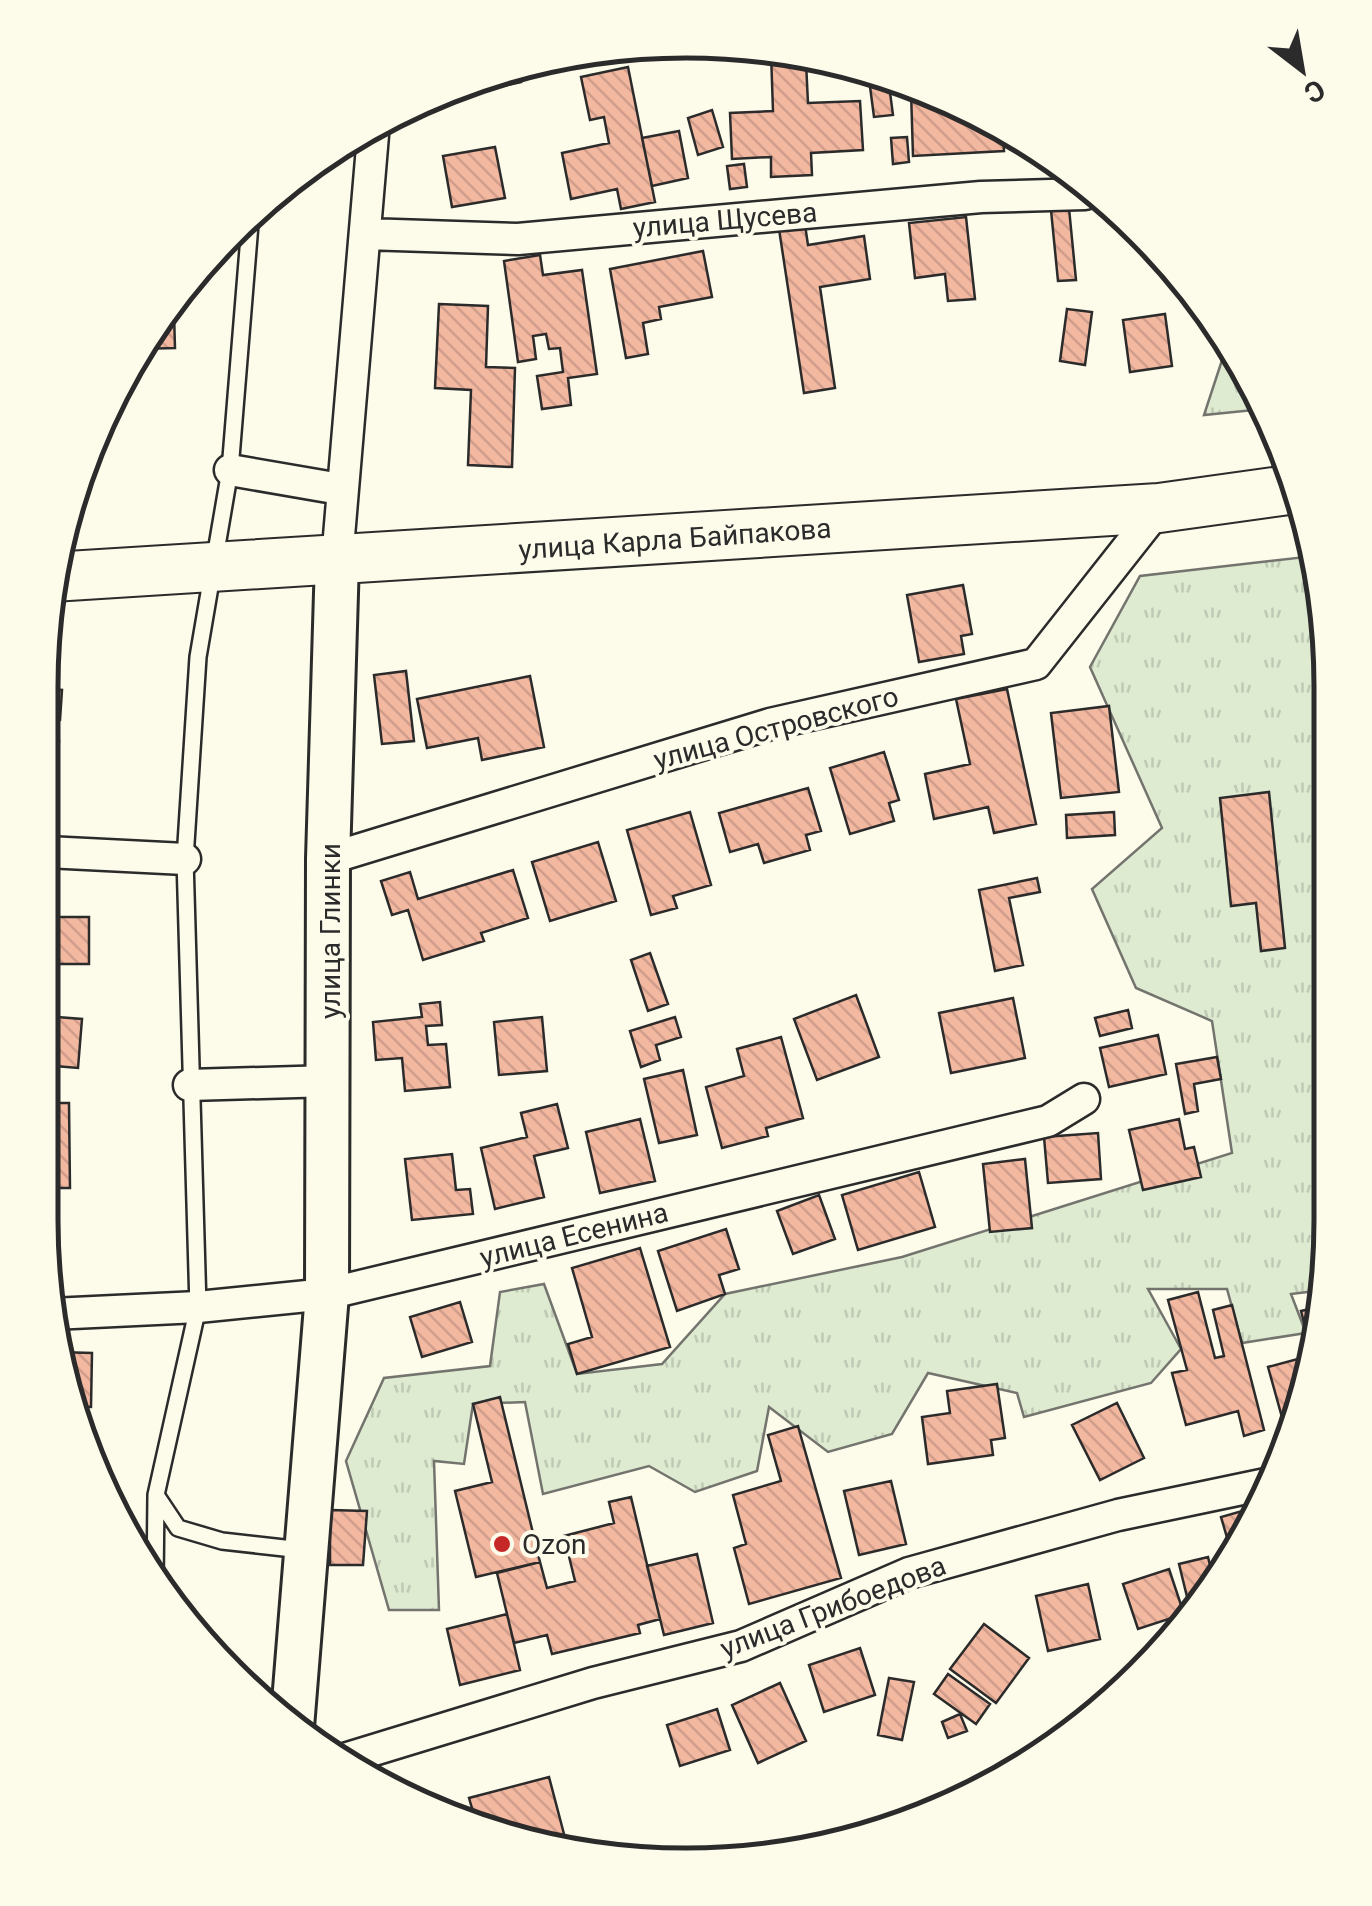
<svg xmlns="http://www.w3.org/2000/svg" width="1372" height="1906" font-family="Roboto,sans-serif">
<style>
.grass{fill:url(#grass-tufts);stroke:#74746e;stroke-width:2.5}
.building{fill:url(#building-back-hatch);stroke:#2b2b2b;stroke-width:2.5}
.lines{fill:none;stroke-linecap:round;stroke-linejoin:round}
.lane-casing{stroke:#2b2b2b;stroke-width:20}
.street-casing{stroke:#2b2b2b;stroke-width:35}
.secondary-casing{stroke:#2b2b2b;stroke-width:48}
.primary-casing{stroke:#2b2b2b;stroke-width:52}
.lane{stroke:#fdfbea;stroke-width:15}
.street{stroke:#fdfbea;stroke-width:30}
.secondary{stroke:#fdfbea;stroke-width:42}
.primary{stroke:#fdfbea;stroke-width:48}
.poi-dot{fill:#c62828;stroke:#fdfbea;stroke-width:4}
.labels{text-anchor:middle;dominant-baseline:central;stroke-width:8;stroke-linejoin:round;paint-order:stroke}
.street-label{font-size:28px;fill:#2b2b2b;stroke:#fdfbea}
.poi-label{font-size:28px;fill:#2b2b2b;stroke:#fdfbea;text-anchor:start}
.rim{fill:none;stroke:#2b2b2b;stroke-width:5}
</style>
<defs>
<pattern id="grass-tufts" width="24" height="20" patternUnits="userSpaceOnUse" patternTransform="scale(2.5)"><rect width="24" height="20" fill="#deebd1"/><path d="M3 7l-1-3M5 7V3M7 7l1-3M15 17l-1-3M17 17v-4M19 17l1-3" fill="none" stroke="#bfcab4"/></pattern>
<pattern id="building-back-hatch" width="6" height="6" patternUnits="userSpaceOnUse" patternTransform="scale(2.5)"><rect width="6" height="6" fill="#f2b8a0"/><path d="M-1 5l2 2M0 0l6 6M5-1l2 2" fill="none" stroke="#d09e8a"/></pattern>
</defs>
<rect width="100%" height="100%" fill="#fdfbea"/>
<path class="grass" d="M 1226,348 L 1264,409 L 1204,415 Z
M 1314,556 L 1326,601 L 1331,1262 L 1323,1290 L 1291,1294 L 1306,1333 L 1242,1343 L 1227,1289 L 1148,1289 L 1181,1349 L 1151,1383 L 1024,1417 L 1017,1393 L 928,1373 L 892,1434 L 828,1452 L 769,1407 L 757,1471 L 695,1492 L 649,1466 L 543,1494 L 525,1402 L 473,1404 L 464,1464 L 434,1461 L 439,1610 L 389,1610 L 346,1461 L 384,1378 L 490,1366 L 500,1292 L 544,1284 L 577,1374 L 662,1364 L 725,1294 L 902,1257 L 1232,1153 L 1212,1021 L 1136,988 L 1092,889 L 1162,828 L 1090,667 L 1140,576 Z"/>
<path class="building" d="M 771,53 L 806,62 L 808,103 L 860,101 L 863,150 L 811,153 L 812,175 L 771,177 L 771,157 L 732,159 L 730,113 L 773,111 Z
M 628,67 L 655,202 L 621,209 L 617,189 L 571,199 L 562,153 L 609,143 L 604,117 L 590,120 L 581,77 Z
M 517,69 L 521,82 L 491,89 L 487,73 Z
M 869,79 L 889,85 L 893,115 L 874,117 Z
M 911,91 L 972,107 L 1003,131 L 1004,151 L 913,156 Z
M 712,110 L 723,147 L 698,155 L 688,118 Z
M 679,131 L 688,178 L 652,186 L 642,138 Z
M 907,137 L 909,162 L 893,164 L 891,138 Z
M 495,147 L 505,198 L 452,207 L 443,156 Z
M 744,164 L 747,187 L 730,189 L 727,166 Z
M 1069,208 L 1076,280 L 1058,281 L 1051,210 Z
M 966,217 L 975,299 L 948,301 L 945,274 L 915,278 L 909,223 Z
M 805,225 L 808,245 L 864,236 L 870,279 L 820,287 L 835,388 L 804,393 L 779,229 Z
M 703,251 L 712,297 L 659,307 L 661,319 L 643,323 L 648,354 L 626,358 L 610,269 Z
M 540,255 L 543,275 L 582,270 L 597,374 L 568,378 L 571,405 L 542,409 L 537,376 L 563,372 L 560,348 L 549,349 L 546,334 L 533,336 L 536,359 L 518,362 L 504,261 Z
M 439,304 L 488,306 L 486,367 L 515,368 L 512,467 L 468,465 L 471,390 L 435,388 Z
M 1067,309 L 1092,312 L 1085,365 L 1060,361 Z
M 174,313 L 175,348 L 138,349 L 167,314 Z
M 1165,314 L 1172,366 L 1130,372 L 1123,320 Z
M 963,585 L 972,634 L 961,636 L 964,654 L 919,662 L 907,595 Z
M 406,671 L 414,741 L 382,744 L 374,675 Z
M 530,676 L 544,747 L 482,760 L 478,738 L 427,748 L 417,699 Z
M 50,689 L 62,690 L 60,720 L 50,719 Z
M 1007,689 L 1036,824 L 994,833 L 988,807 L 934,819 L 925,774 L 970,764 L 956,699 Z
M 1109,706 L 1119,792 L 1061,798 L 1051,713 Z
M 49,740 L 59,741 L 55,795 L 48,794 Z
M 884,752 L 899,800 L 889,803 L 894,821 L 850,834 L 830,768 Z
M 808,788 L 821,831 L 806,835 L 810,850 L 764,863 L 758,844 L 730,852 L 719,813 Z
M 1269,792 L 1285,948 L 1261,951 L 1256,903 L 1231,906 L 1220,798 Z
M 690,812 L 711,885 L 673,896 L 677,908 L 651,915 L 627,830 Z
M 1114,812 L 1115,835 L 1067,838 L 1066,815 Z
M 598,842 L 616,901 L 550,921 L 532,862 Z
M 513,870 L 528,918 L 481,933 L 484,941 L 423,960 L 408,910 L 392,915 L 381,881 L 410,872 L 418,899 Z
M 1037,878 L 1040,892 L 1009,898 L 1023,965 L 995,971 L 979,890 Z
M 46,917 L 89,917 L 89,964 L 45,964 Z
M 650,953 L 668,1004 L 648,1011 L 631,960 Z
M 856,995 L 879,1057 L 817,1080 L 794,1019 Z
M 1013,998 L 1025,1058 L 951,1073 L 939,1013 Z
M 440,1002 L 442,1025 L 426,1026 L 428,1045 L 446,1044 L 450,1087 L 405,1091 L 402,1058 L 376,1060 L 373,1022 L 422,1017 L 420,1004 Z
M 1128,1010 L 1132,1028 L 1100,1036 L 1095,1018 Z
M 44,1016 L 82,1019 L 78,1068 L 43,1065 Z
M 542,1017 L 547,1071 L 499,1075 L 494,1022 Z
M 675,1017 L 681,1037 L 656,1045 L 660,1060 L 641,1067 L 630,1031 Z
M 1158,1035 L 1166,1074 L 1109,1087 L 1100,1048 Z
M 781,1037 L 803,1118 L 766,1128 L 768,1136 L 722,1148 L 706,1087 L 744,1076 L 737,1049 Z
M 1217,1057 L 1221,1079 L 1194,1084 L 1198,1111 L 1185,1114 L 1176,1064 Z
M 683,1070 L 697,1135 L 659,1143 L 644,1079 Z
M 42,1103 L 69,1103 L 70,1188 L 41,1188 Z
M 557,1104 L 568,1148 L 534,1156 L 544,1197 L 495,1209 L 481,1148 L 527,1137 L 521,1113 Z
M 640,1119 L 655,1181 L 600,1193 L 586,1132 Z
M 1179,1119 L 1185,1149 L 1194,1147 L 1201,1177 L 1143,1190 L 1129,1130 Z
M 1098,1133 L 1101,1179 L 1048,1183 L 1044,1137 Z
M 452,1154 L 456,1190 L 470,1189 L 473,1214 L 412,1220 L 405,1159 Z
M 1025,1159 L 1032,1228 L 990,1232 L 983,1164 Z
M 919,1172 L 935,1227 L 858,1250 L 842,1195 Z
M 819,1195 L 835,1239 L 793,1254 L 777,1211 Z
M 726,1229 L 739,1269 L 719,1275 L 725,1294 L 677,1311 L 658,1251 Z
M 640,1248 L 670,1347 L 577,1374 L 568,1344 L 592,1337 L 572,1268 Z
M 1198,1292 L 1215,1358 L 1224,1356 L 1213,1310 L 1232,1305 L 1264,1430 L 1244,1436 L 1238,1411 L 1186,1425 L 1172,1373 L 1187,1370 L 1168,1300 Z
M 460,1302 L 472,1342 L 422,1357 L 410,1317 Z
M 1319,1307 L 1309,1342 L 1301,1311 Z
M 57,1352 L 92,1353 L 91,1407 L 70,1406 L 62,1388 Z
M 1305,1357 L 1286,1427 L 1285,1428 L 1268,1367 Z
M 997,1384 L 1005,1438 L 991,1440 L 993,1455 L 928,1464 L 922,1417 L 950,1413 L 947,1391 Z
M 500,1397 L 540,1562 L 476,1577 L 455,1491 L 492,1482 L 473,1404 Z
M 1117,1403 L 1144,1458 L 1100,1480 L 1072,1425 Z
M 798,1426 L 841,1578 L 749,1604 L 734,1548 L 746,1544 L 733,1495 L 781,1481 L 768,1435 Z
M 891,1481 L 906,1544 L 859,1555 L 844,1491 Z
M 631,1497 L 660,1619 L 638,1625 L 640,1633 L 552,1654 L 547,1635 L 514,1643 L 497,1573 L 540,1562 L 547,1588 L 575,1581 L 564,1536 L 614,1523 L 609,1502 Z
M 1263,1505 L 1264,1508 L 1233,1558 L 1221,1517 Z
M 330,1510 L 367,1511 L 363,1565 L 330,1565 Z
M 697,1554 L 713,1623 L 664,1635 L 647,1566 Z
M 1208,1557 L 1215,1586 L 1206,1601 L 1189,1605 L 1179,1564 Z
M 1169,1569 L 1184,1614 L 1138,1629 L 1123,1584 Z
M 1088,1584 L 1100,1639 L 1048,1651 L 1036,1596 Z
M 507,1614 L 520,1670 L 460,1685 L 447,1629 Z
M 984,1624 L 1029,1658 L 996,1703 L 950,1669 Z
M 860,1648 L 875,1695 L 824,1712 L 809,1665 Z
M 948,1674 L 990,1704 L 976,1724 L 934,1694 Z
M 889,1678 L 914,1682 L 902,1740 L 878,1735 Z
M 780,1683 L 806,1741 L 758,1763 L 732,1705 Z
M 717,1709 L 730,1750 L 680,1766 L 667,1725 Z
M 960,1714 L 967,1731 L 948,1738 L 942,1722 Z
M 549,1777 L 564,1834 L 538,1841 L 476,1822 L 469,1798 Z"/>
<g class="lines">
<g class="lane-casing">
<path id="lane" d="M 156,1495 L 178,1528 L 222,1541 L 302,1550
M 155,1585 L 156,1495 L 198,1307 L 185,859 L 198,657 L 230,470 L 251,212"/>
</g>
<g class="street-casing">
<path id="street" d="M 365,234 L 518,239 L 981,197 L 1085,194
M 230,470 L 340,489
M 337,560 L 373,135
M 47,852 L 185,859
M 328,859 L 770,724 L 1036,664 L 1159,508
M 189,1085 L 331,1081
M 52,1314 L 198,1307 L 327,1294 L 1048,1121 L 1084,1099
M 341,1760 L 593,1683 L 741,1646 L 909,1573 L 1118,1515 L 1271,1483"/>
</g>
<g class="secondary-casing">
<path id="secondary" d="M 292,1727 L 327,1294 L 328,859 L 337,560"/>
</g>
<g class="primary-casing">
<path id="primary" d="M 52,577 L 1159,508 L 1296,489"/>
</g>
<use href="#lane" class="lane"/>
<use href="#street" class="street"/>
<use href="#secondary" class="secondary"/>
<use href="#primary" class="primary"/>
</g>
<circle class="poi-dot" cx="502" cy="1544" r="10"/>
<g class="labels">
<g class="street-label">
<text transform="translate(725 220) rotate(-5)">улица Щусева</text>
<text transform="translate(675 539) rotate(-4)">улица Карла Байпакова</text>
<text transform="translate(776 728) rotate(-15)">улица Островского</text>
<text transform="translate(330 931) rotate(-90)">улица Глинки</text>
<text transform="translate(574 1235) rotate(-14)">улица Есенина</text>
<text transform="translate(833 1607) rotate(-21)">улица Грибоедова</text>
</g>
<g class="poi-label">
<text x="522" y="1544">Ozon</text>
</g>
</g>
<path d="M0 0H1372V1906H0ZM686 58H686A628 628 0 0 1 1314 686V1220A628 628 0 0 1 686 1848H686A628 628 0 0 1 58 1220V686A628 628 0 0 1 686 58Z" fill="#fdfbea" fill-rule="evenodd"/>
<path class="rim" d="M686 58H686A628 628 0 0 1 1314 686V1220A628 628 0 0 1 686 1848H686A628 628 0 0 1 58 1220V686A628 628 0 0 1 686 58Z"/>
<g transform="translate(1302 70) rotate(149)" stroke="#fdfbea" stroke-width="8" paint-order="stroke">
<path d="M0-8L18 38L0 25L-18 38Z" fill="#2b2b2b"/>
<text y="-15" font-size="28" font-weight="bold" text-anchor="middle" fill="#2b2b2b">С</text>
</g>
</svg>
